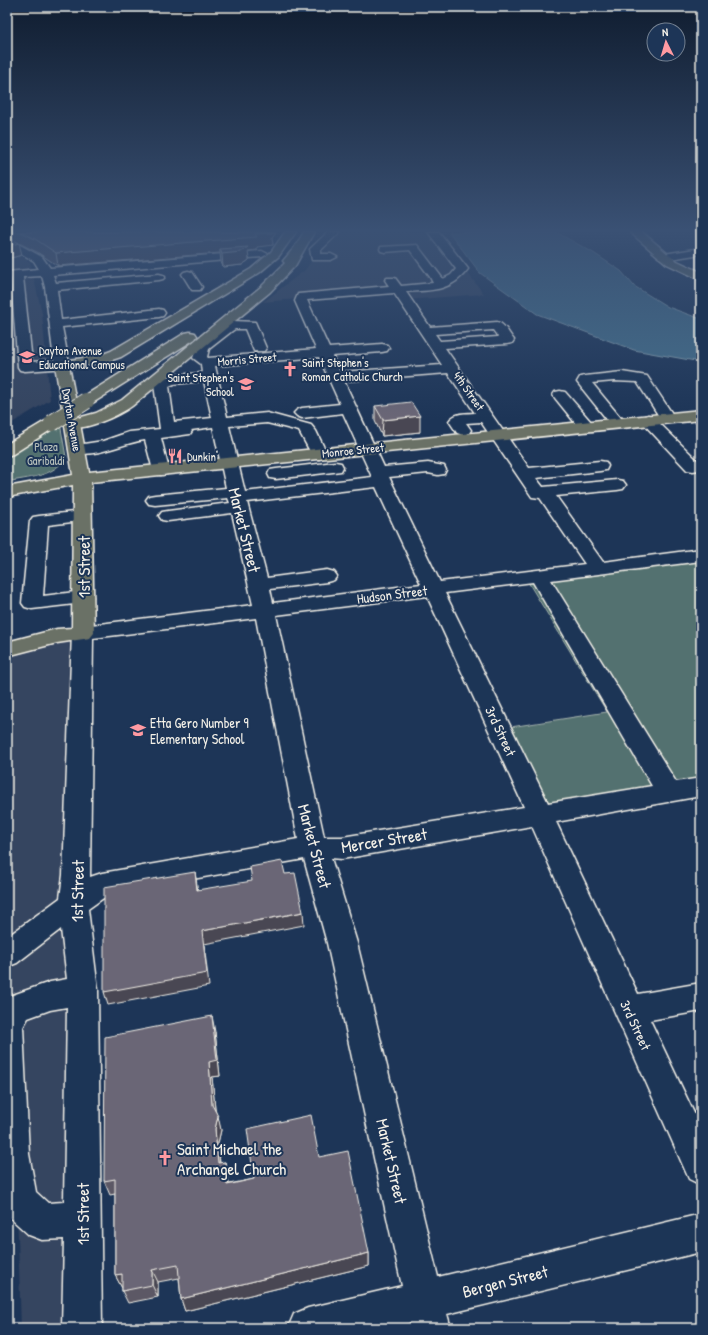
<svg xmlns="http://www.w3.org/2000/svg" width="708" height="1335" font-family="'Patrick Hand',sans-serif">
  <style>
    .built { fill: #344460 }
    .green { fill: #53716f; stroke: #a4b1ac }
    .water { fill: #45708c; stroke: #8ba4b1 }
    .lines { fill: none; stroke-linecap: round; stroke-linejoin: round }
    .minor-casing { stroke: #f4f1e8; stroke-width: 3 }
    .major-casing { stroke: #f4f1e8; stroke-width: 3 }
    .highway-casing { stroke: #f4f1e8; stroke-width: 3 }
    .minor { fill: #1d3557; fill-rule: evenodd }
    .major { fill: #6a7166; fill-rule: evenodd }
    .highway { fill: #6a7166; fill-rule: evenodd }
    .highway-bridge-casing { stroke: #f4f1e8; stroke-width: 18; stroke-linecap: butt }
    .highway-bridge { stroke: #6a7166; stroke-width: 16 }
    .wall { fill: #5b5865; stroke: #f4f1e8 }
    .shaded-wall { fill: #4a4753; stroke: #f4f1e8 }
    .building { fill: #6a6676; stroke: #f4f1e8 }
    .labels { text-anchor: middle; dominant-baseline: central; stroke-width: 4; stroke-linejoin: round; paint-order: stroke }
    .far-poi-label { font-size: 12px; fill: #f4f1e8; stroke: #1d3557; text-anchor: start }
    .far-street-label { font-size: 12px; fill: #f4f1e8; stroke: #1d3557 }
    .far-park-label { font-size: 12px; fill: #bcc4be; stroke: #1d3557 }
    .street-label { font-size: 14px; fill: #f4f1e8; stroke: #1d3557 }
    .poi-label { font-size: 14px; fill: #f4f1e8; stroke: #1d3557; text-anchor: start }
    .near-street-label { font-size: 17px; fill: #f4f1e8; stroke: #1d3557 }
    .near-poi-label { font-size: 17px; fill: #f4f1e8; stroke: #1d3557; text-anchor: start }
  </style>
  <rect width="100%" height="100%" fill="#1d3557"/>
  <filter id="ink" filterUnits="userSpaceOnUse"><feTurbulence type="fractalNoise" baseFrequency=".025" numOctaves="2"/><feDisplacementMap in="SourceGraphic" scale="8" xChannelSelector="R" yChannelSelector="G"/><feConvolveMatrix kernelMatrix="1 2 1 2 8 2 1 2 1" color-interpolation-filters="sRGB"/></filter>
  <g filter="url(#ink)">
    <path class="built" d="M328,232H436L484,294L406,300L399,290L263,302L305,270L323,244Z
      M7,248L30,262L42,313L50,400L7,426Z
      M85,631L82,1328H21L7,908V650Z"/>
    <path class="green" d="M60,423L66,457C53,478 28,477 7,482V456Z
      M701,556V790L543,814L504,728L607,712L525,577Z"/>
    <path class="water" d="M449,232H556L592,252L621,271L634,286L668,307L701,319V362L634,350L537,314L480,273Z"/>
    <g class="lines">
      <defs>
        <path id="minor" d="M328,232H340L321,250V254H331L337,257L331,260H312L310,249Z
          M428,232H439L468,269C451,292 431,290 406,292L430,327L497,322C505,324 509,334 514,340L512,343L507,344L445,348L529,468L600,461L606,462L608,466L606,470L600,471L536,478L543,487L617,480L623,481L626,485L623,489L617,490L556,496L603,562L701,549V561L551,580L676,782L701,778V796L556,822L638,994L701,983V1011L650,1020L701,1128V1185L689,1179L532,826L342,859L331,858L357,943L438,1277L701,1214V1252L447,1314L451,1328H411L410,1323L389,1328H288L294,1314L308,1308L402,1286L327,943L304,859L109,894L88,909L98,990L102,1328H62L64,1239L42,1240L29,1235L7,1215V997L50,982L67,979L61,929L17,963L7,967V937L60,898L63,875L72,633L76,628L83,626L253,605L232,513L168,521L162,520L159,516L162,512L168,511L230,503L228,498L155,505L149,504L146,500L149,496L155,495L226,488L213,427L191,430L192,431L190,434L161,438L169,470L167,474L161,475L155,474L153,470L145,440C121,443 96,459 71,452L69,449L71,446L103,441L129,432L160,429L154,384C161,374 190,374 202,373L201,364L193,358L198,344L222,325L233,321L255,322L266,348L264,351H254L245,329H235L232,331L209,349L207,357L208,358L316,349L295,301L298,294L389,286L385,280L387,278H395L401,286L433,283L430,277L410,250L385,252L381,251L380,249L381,247L417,245L443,279L451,275L456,269ZM394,293L442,365L340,372L332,356L382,352L387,351L389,348L387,345L382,344L329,348L307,300ZM493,330L498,337L440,341L435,334ZM319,357L340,404L302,408L297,410L294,413L297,416L302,418L343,413L372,477L245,492L229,426L267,423L299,431L313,457L319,459L325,457L327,454L316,431L311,425L267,413L227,417L215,366ZM448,373L475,413C466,414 455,412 449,421L457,433L463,435L469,433L471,430L466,423L481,422L532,497L540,498L585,564L440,582L389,477L428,473L438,475L444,474L446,470L444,466L428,463L384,467L344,381ZM204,381L212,418L174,422L169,386L174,384ZM376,487L421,584L273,603L270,589L327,582L334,580L337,576L334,572L327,570L267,578L247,502ZM533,582L652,786L548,803L445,593ZM427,596L524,807L342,837H324L276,615ZM256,618L298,839L102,873L90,877L93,638ZM67,1007L64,1202L48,1203L36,1192L29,1154L23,1027L28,1018L50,1010Z
          M7,238L42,257L50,268L262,251L268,254L262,257L53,275L56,283L159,274L163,275L165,277L163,279L159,280L57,290L61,320L159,309L163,310L165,313L163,316L159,317L62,327L69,363L67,368L25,371L20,370L18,367L11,278H7V272L39,269L34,261L7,245ZM42,276L45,287L54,360L32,362L23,277Z
          M701,248V254L664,260L658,257L664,254Z
          M188,271L192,272L202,287L200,290H192L182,274L184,272Z
          M622,372L647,376L675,418L672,421L667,423L662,421L637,382L614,381L592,383L625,423L622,426L617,428L612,426L577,382L580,377L585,376Z
          M560,391L565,392L592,423L594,426L592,429L586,431L580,429L555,398L553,395L555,392Z
          M648,415L653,417L699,462L701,466L699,470L693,471L687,470L643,423L640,420L643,417Z
          M335,462L341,463L343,467L341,471L276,479L270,478L268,474L270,470L276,469Z
          M82,511L88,512L91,516L88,520L48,525L43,596L83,591L90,593L93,597L90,601L83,603L32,609L25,607L22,603L30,521L33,517L39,516Z"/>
        <path id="major" d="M630,232H642L675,260L701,272V280L667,264Z
          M62,361L67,362L69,365L89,472L701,410V420L91,482L94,633L90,638L57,643L7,656V642L57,629L72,628L73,485L7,497V487L73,475L55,365L57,362Z"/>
        <path id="highway" d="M285,232H296L279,256L259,273L121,357L100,364L62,369L57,368L55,365L57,362L62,361L98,356L111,351L251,269L271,252Z
          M304,232H314L295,266L270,292L132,406C118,416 84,432 67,427L64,424L67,421L96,413L122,400L262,286L285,263L283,261L294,248Z
          M190,332L195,333L197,336L195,339L91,404L86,405L81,404L79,401L81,398L185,333Z
          M52,418L57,420L60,423L57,426L13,454L7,456V444L47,420Z"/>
      </defs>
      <use href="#minor" class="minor-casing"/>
      <use href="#major" class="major-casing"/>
      <use href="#highway" class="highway-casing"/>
      <use href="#minor" class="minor"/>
      <use href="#major" class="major"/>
      <use href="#highway" class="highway"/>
      <defs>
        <path id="highway-bridge" d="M52,423L86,401"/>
      </defs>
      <use href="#highway-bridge" class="highway-bridge-casing"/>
      <use href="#highway-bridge" class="highway-bridge"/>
    </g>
    <path class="wall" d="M7,232H276L272,237L273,245L257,247V250L248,251L249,260L242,265L223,267L221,262L220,253L58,266L37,252L17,242L22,255L7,259Z
      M375,406L420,432L382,436L375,421Z
      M215,1032L220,1076L212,1077L215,1109L221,1130L218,1143L220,1163L225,1162L228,1176L229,1184L254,1179L319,1157L369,1253V1266L185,1311L181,1299L179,1278L158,1282V1297L128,1303L122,1291V1288L115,1275V1194L110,1195L104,1181Z"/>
    <path class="shaded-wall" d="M270,232H276L272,237L273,245L257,247V250L248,251L249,260L242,265L223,267L222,254L220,249V253L58,266L56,253Z
      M19,243L22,255L7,259V246Z
      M420,416V432L382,436L383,420Z
      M195,872L197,885L199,902L197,890Z
      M303,912L304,925L204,944L209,986L108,1005L104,992L202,931Z
      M212,1016L215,1032L220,1076L212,1077L216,1120L212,1105L209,1062Z
      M218,1116L221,1130L218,1143L221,1177L218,1163L215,1129Z
      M225,1162L228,1176L230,1199L227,1185Z
      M369,1253V1266L185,1311L181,1299Z
      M152,1270L158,1282V1297L152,1285Z
      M122,1274L128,1286L122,1288L115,1275Z"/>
    <path class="building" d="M20,232H272V233L255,234L257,237L56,253L35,239Z
      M7,236L19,243L7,246Z
      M248,247L241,252L222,254L220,249Z
      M411,402L420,416L383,420L375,406Z
      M282,861L285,874L295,873L303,912L202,931L207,973L104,992V887L195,872L197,890L252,881L250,867Z
      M212,1016L217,1060L209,1062L212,1105L218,1116L215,1129L218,1163L225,1162L227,1185L254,1179L247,1129L311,1115L319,1157L348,1151L369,1253L181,1299L178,1265L152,1270V1285L122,1291V1274L115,1275V1179L104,1181L105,1037Z"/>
  </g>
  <linearGradient id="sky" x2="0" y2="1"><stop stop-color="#101d30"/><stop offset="0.55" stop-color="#3a5174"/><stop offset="1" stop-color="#3a5174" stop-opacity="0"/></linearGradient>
  <rect width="708" height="419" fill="url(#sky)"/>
  <defs>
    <symbol id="school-bare" viewBox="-9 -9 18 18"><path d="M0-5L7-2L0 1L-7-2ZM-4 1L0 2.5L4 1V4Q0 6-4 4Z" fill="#ff9aa2" stroke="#1d3557" stroke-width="2.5" paint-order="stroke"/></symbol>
    <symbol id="church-bare" viewBox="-9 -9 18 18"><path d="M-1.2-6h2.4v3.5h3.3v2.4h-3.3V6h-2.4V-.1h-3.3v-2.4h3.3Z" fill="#ff9aa2" stroke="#1d3557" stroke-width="2.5" paint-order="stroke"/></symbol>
    <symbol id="restaurant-bare" viewBox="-9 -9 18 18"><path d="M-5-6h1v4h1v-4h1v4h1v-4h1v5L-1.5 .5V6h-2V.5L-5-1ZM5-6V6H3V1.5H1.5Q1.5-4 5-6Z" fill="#ff9aa2" stroke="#1d3557" stroke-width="2.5" paint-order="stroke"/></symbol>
  </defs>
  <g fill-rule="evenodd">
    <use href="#school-bare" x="16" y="346" width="22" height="22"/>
    <use href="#church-bare" x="279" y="358" width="22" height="22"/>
    <use href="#school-bare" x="235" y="373" width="22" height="22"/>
    <use href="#restaurant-bare" x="164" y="445" width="22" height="22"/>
    <use href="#school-bare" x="127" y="719" width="22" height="22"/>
    <use href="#church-bare" x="154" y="1147" width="22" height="22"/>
  </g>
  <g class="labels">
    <g class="far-poi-label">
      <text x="39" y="350">Dayton Avenue<tspan x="39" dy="14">Educational Campus</tspan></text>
      <text x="302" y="362">Saint Stephen's<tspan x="302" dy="14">Roman Catholic Church</tspan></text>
      <text x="234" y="377" text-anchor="end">Saint Stephen's<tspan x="234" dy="14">School</tspan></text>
      <text x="187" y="456">Dunkin'</text>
    </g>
    <g class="far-street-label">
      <text transform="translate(247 359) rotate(-5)">Morris Street</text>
      <text transform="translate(469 391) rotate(55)">4th Street</text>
      <text transform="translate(72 420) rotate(80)">Dayton Avenue</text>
      <text transform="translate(353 450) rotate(-6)">Monroe Street</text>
    </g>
    <g class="far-park-label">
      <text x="46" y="446">Plaza<tspan x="46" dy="14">Garibaldi</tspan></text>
    </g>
    <g class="street-label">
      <text transform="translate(392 594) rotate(-7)">Hudson Street</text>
      <text transform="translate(501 731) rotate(65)">3rd Street</text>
      <text transform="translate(636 1025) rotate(65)">3rd Street</text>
    </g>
    <g class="poi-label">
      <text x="150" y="722">Etta Gero Number 9<tspan x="150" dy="16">Elementary School</tspan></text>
    </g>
    <g class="near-street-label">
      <text transform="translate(245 530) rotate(76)">Market Street</text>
      <text transform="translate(83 567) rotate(-90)">1st Street</text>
      <text transform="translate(384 840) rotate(-9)">Mercer Street</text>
      <text transform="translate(315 846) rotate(75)">Market Street</text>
      <text transform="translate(77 891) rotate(-89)">1st Street</text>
      <text transform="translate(392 1161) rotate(77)">Market Street</text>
      <text transform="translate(82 1214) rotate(-90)">1st Street</text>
      <text transform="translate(505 1281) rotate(-14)">Bergen Street</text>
    </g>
    <g class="near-poi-label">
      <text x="177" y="1148">Saint Michael the<tspan x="177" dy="20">Archangel Church</tspan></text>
    </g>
  </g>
  <rect width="708" height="1335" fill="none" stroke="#1d3557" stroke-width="24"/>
  <rect x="12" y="12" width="684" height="1311" fill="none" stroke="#f4f1e8" stroke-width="1.5" filter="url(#ink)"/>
  <g transform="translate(666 42) rotate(355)"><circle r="19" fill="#1d3557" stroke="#738091"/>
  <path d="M0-3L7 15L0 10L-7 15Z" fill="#ff9aa2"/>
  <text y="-6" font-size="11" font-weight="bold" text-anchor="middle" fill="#f4f1e8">N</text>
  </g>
</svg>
